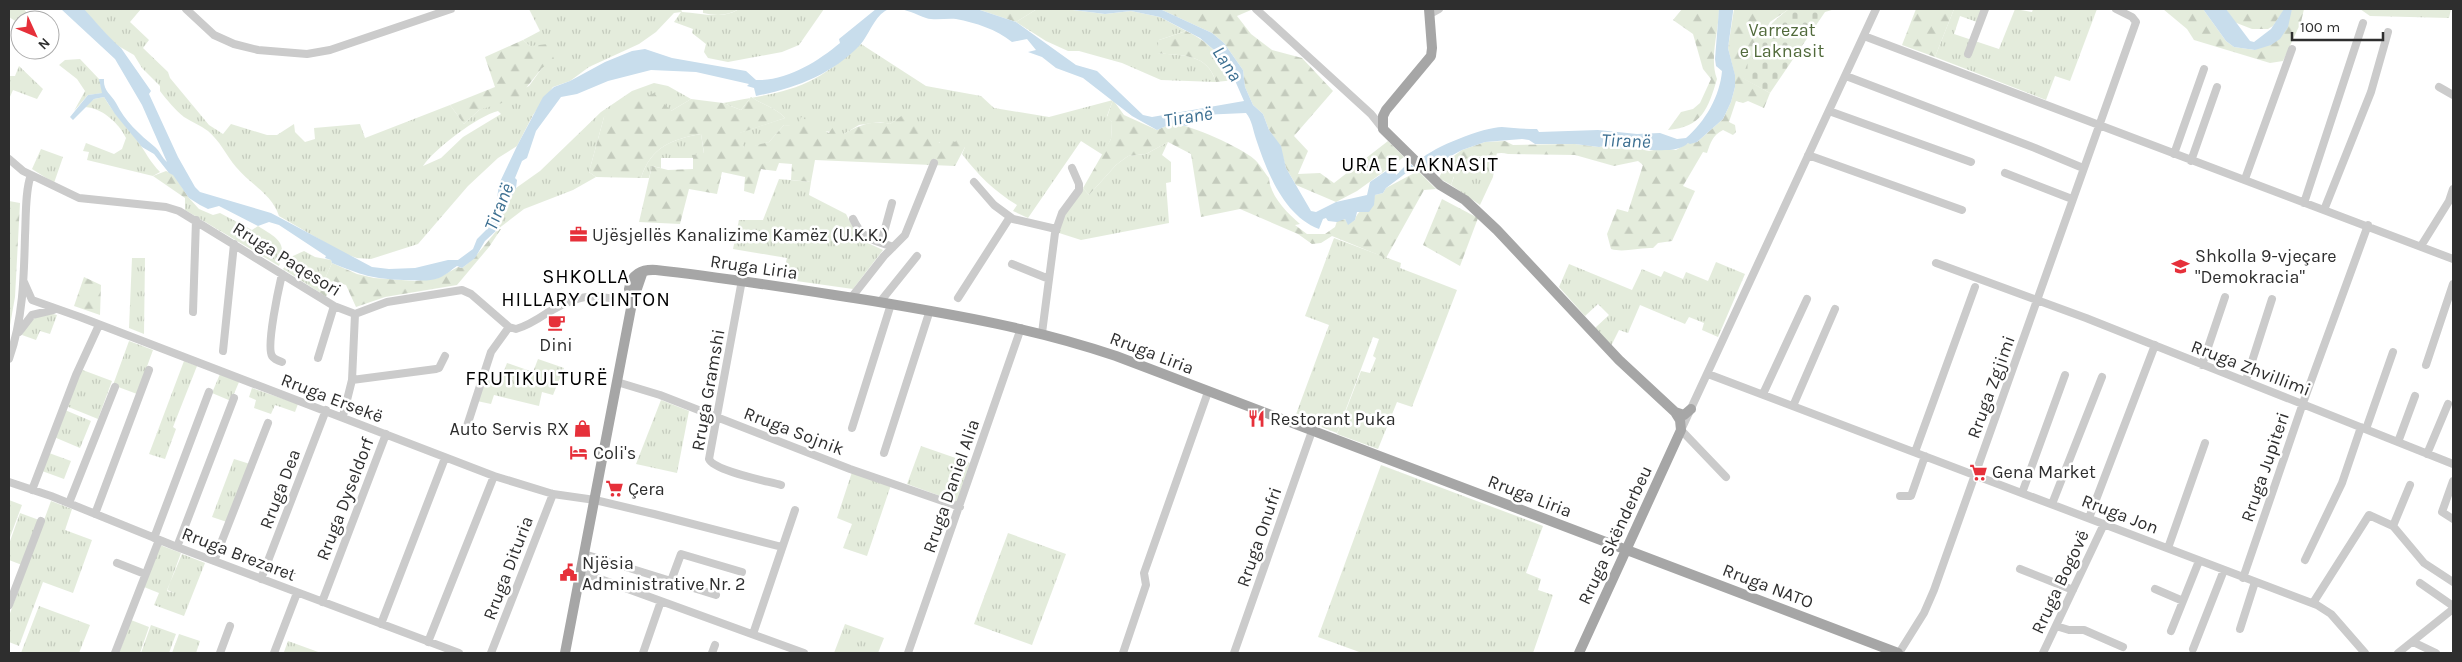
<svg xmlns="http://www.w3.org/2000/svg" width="2462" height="662" font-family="Karla,sans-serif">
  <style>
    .grass { fill: url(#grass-tufts); fill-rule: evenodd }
    .forest { fill: url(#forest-firs) }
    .cemetery { fill: url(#cemetery-stones) }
    .water { fill: #c8ddec }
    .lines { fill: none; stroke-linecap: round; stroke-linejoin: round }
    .minor { stroke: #cbcbcb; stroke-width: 8 }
    .major { stroke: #a6a6a6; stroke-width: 10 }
    .labels { text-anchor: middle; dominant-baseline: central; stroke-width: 5; stroke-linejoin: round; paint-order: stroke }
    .park-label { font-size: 18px; fill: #516a3b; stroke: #fff }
    .poi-label { font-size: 18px; fill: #2e2e2e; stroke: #fff; text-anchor: start }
    .street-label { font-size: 18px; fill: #2e2e2e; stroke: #fff }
    .water-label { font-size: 19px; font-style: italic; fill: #3c6f91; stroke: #fff }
    .quarter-label { font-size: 20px; letter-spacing: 1px; fill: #000; stroke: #fff }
  </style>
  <defs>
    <pattern id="grass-tufts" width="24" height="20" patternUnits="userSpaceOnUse" patternTransform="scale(1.25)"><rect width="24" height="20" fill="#e4ecdc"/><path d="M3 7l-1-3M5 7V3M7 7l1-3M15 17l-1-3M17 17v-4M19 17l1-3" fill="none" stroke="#c4cbbd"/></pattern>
    <pattern id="forest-firs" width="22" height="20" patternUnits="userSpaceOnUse" patternTransform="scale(1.25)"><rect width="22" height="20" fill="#e4ecdc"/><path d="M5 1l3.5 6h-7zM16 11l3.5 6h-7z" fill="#c4cbbd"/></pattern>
    <pattern id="cemetery-stones" width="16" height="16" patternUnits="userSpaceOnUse" patternTransform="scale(1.25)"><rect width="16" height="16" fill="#e4ecdc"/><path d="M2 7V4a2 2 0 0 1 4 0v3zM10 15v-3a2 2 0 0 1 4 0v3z" fill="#c4cbbd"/></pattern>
  </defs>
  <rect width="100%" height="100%" fill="#fff"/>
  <path class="grass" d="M9,9H24L32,20H20V24L9,17Z
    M83,9H141L130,22L149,40L143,48L168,72L170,78L209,125L223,134L231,124L267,135H277L294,124L295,132L305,142L315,139L314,128L360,124L365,138L450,105L464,124L479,110L529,86L542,68L530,46L523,40L540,31L529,9H681L682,12C701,13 722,20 739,9H824L799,45L782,52L728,62L708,58L704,52L706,44L692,33L693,29L674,22L681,12L674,13L656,32L639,44L589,67L570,81L553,87L533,115L517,146L498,158L468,186L418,244L371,259L357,258L345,254L279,216C272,194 250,184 236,167C226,155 220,141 208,131C200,125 192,122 184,117C175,110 167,100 160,91V86L142,68L134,55L115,44ZM498,111L501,114L463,137L441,158L423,166C434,149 478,116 498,111Z
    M1037,9H1065L1105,14L1131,11L1160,17L1186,31L1159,40L1158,53C1183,56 1207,53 1216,82L1161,80L1122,63L1079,51H1068L1046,41L1016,22Z
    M1954,9H1982L1977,22L1960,16L1954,34L1999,49L2015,9L2032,12L2033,9H2097L2070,81L2055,76L2046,100L1935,57Z
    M2360,9H2451L2449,18L2370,16Z
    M861,44L926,86L981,96L994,108L1049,117L1113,100L1107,116L1112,122L1111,139L1103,155L1081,141L1028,218L1013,211L1017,205C994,191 978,175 962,154L965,147C954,141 951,145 941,143C927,140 916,122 907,113L890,124L880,122L859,125L844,134L784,125L769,142L744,149L739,133L785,118C777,109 762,104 751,97L741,110L723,103C752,97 787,94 814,79C831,70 846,57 861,44Z
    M80,59L99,79L103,93L88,95L74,111L85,91L77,79L59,65L65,60Z
    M19,66L43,89L37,99L13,90L9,99V76H15Z
    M654,83L668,86L691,99L671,111L604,117L589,172L596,177L573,190L524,209L498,229L504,210L516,188L540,171L601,112L632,91Z
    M104,97C113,113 126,125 137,140C145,151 150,162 160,172L153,176L87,160L89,152L83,151L86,143L114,154L122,149L126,138C119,123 101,107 84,107L94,99Z
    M701,134L704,154L694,155L693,158H661V168L652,166L649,178H641C651,147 672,139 701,134Z
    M1168,142L1162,155L1171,162V182L1166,183L1169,223L1081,240L1056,232L1072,200L1083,188L1089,195L1116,165L1128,156L1146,154Z
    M41,149L63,157L54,183L32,169Z
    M1497,152L1493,177L1480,205L1451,185L1454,177L1447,170L1473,155L1481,158Z
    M779,179L811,182L809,195L846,214L859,239L883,250L853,289L782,279L787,258L733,249L739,220H763Z
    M185,198H189L199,209L213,215L220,213L252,230L258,226C277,238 288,242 279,266L185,210Z
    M1334,238L1401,263L1400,268L1457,290L1412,407L1397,402L1378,449L1337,434L1361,371L1370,373L1376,358L1373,356L1379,339L1373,337L1337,433L1295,417L1329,325L1305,316Z
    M304,251L315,257L331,260L332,263L319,292L283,269L293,256Z
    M132,258H145L144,334L129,328Z
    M1716,262L1745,274L1718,337L1702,330L1704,323L1689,317L1685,324L1640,305L1628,333L1619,330L1611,346L1595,328L1609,315L1598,304L1585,316L1559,287L1569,264L1632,290L1642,269L1661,277L1664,271L1683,279L1686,272L1708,281Z
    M49,313L57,315L50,334L40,331L36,340L22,335C28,322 35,315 49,313Z
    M129,341L153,350L137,394L113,385Z
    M538,359L564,368L553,395L542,392L539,406L494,395L491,404L477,401L484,376L500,381L507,363L533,372Z
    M184,361L197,366L173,427L176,429L165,459L149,454Z
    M80,369L112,381L98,419L66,406Z
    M220,374L239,382L231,401L212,393Z
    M252,388L298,404L295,412L275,405L271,414L254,408L256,400L249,397Z
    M661,400L689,411L677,473L636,464Z
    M65,410L91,421L80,448L54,437Z
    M921,446L970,463L957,502L907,484Z
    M49,453L71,461L64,479L42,471Z
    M234,459L250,464L227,522L212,517Z
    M1381,465L1543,526L1526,573L1541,579L1538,590L1553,595L1533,653H1362L1318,637Z
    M852,472L891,485L867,556L843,548L852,524L837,518Z
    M9,500L22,505L9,540Z
    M51,501L72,509L65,530L92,540L73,593L43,582L19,646L9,642V616Z
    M20,513L39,520L22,565L9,560V544Z
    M1008,533L1066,554L1032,645L974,624Z
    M160,545L181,553L167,591L175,593L167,590L182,554L205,563L184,616L154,605L159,593L144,587Z
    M39,606L90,625L79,653H21Z
    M131,620L149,627L140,653H119Z
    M845,624L884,638L878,653H834Z
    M151,625L176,634L169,653H141Z
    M179,634L200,641L196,653H172Z
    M288,641L321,653H287L284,652Z"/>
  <path class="forest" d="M703,9H739C727,16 717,16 703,13Z
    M977,9H1037L1016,22Z
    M1160,9L1251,10L1237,16L1251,34L1272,50L1302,58L1333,91L1294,136L1308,151L1298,174L1320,173L1334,183L1388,141L1404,157L1357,191L1336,202L1296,185L1286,168L1280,146L1269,130L1263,114L1253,105L1245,87L1243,70L1224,43L1212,33Z
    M1682,9H1719C1719,31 1709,58 1717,79C1708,109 1702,127 1668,130L1681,112L1693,109L1700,103L1711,79L1703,69L1693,34L1673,20Z
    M1734,9H1789L1770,22L1743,78L1770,93L1764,108L1748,101L1743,103L1736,101L1729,122L1735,125L1736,132L1733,135L1723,130C1712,136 1711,142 1707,153L1703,152L1683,186L1695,191L1672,241L1658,243L1653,248C1638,247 1625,253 1611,249L1607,234L1617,209L1628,212L1643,165L1638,161L1614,166L1575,155L1508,154C1494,150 1487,160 1473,155L1447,170L1454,176L1451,185L1439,178L1447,161L1462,150L1485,142L1505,141L1513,145L1575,144L1599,147L1617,144L1621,149L1638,148L1649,151L1663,148L1676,150L1688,143L1697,142L1723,119L1731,102L1735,87V76L1728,48Z
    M1916,9H1954L1935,57L1902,45Z
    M2163,9H2203L2226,41L2234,47L2255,50L2282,33L2292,9H2304L2301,22L2283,61L2270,63L2194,40L2187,29Z
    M2226,9H2284V10L2273,26L2268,29H2252L2234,22Z
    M1186,31C1208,41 1224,58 1235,80L1216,82C1207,53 1183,56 1157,53L1159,40Z
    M523,40L530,46L548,44L554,59L542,68L518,98L479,110L464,124L450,105L495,87L485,57Z
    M654,93L671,111L691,99L723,103L741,110L751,97C762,104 777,109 785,118L740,133L744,148L769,142L784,125L798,126L801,117L829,133L833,127L844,134C859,125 873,120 890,124L907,112L929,136L940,143L943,135L955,142L961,136L971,135L975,147H965L955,166L815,160L811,182L791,180L792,164L779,163L776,171L761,169L754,194L744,191L745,177L722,172L717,194L689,189L680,224L639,222L652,166L668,170L693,169V155L704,153L701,134C672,139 651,147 641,178L596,177L589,172L604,117Z
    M1113,100L1124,115L1157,130C1162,128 1167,125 1172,124C1188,123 1242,148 1254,159C1260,164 1264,172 1269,178C1270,196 1287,213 1300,224L1295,225L1307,234H1325L1335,227L1337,221L1345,219L1348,224L1355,220C1358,208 1371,207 1375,195L1383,193L1386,188L1418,171L1436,189L1424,190L1386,258L1332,236L1321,243L1312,244L1298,234L1240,209L1201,217L1191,154L1168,142L1146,154L1128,156L1116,165L1089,195L1083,188L1111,139L1112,122L1107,117Z
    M166,171L173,174L189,198H185L153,176Z
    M1442,199L1478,218L1460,266L1423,245Z
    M9,201L20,203L15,297L9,331Z
    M498,229H501L489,247L457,285L385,297L356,307L346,285L333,281L326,297L319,292L332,263L357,274L374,278L415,281L438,278L458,267L462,268C477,257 486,243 498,229Z
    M84,277L101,285L100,315L74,306Z"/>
  <path class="cemetery" d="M1789,9H1835L1825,12L1770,93L1742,78C1753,48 1762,28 1789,9Z"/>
  <path class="water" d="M61,9H84C96,22 108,37 121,48L151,91L149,94L178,157L195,187L200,192L271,213L372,267L389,269L415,268L448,260H458L473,249L477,239L487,229L496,206L499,184L517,146L543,97L554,87L570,81L605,62L632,51L645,49L672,58L746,71L756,80C787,81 817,62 840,43L839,39L876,9H977L1016,22L1076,65L1097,71L1143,115L1152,117L1244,101L1229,67L1214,50L1200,38L1160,17L1131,11L1105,14L1065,9H1160L1212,33L1224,43L1243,70L1245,87L1253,105L1263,114L1269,130L1281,146L1286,168L1311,211L1316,212L1336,202L1367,195L1370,182L1389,169H1395L1396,175L1409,162L1414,167L1386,188L1383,193L1375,195L1374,205L1369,212H1357L1355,220L1348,225L1345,219L1337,222L1328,221L1326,218L1323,219L1319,229C1284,216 1267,172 1256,139C1253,130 1252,120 1246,113L1201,115L1187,126L1171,124L1157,130L1132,116L1083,78L1056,68L1042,57L1028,52L1036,50L1027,39L1012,42C996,29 976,23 956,19C946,18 935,21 926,18C914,14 897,4 885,11C873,19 869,35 860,45C831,75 796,88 756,96L754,88L747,86L749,84L696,72L651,70L608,81L577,94L561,97L536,131L527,158L522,161L515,178L517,180L516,188L499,222L498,229L485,241L475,258L462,268L457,266C452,269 448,274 439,278C428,282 416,280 404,280C372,279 362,275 332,263L331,260L325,258L326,256L279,225L269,222L258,226L219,206L208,209L200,205L189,198L173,175L169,173L154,154L142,147L115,114L104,97L94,99L73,120L70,117L88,95L102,93L99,79H104C103,91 111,94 116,103C125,121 139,134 155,147C160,151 162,158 167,162L142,105L115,59Z
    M1719,9H1733V12L1728,48L1735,75V87L1731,102L1723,119L1697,142L1690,144L1688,143C1676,156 1638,147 1622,149L1617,144L1599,147L1575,144H1535L1529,140L1522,139L1485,142L1462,150L1438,163L1427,167L1420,160C1433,147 1484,127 1502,127C1513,128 1525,129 1537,129L1539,132L1598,130L1637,134L1660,133L1677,139L1686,138C1705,122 1720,96 1722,71L1716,66L1715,59Z
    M2203,9H2226L2250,41L2254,42L2271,29L2284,9H2292L2288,27L2280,39L2271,45L2255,50L2234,47L2226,41Z"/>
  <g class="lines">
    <path class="minor" d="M186,9L214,35L234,44L258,50L307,54L330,50L451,9
      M1256,9L1371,114L1383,129
      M1430,14L1439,9
      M1864,36L2453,259
      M1968,54L1985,9
      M1846,76L2035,148L2083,168
      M2439,87L2453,95
      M1829,111L1971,162
      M2174,154L2204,69
      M1808,155L1962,210
      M9,159L23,171L79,198L166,207L179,211L334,306L355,314L387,302L462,290L471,294L509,327L516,329C527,326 538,319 547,313C581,293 594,293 632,303
      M2191,161L2217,87
      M2005,173L2072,199
      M2245,179L2292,49
      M974,182L994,205L1013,219L1056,229
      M2304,203L2363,23
      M2324,210L2371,92L2388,32
      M853,219C863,241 873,239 893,247
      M881,243L892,203
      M2421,246L2449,201L2453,189
      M1936,263L2086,318L2453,464
      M1012,264L1049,279
      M282,274C279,287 266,346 272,356C274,359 279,361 282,362
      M742,280L709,459C714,471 767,481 781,485
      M24,282L32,300L80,317L494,476L553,494L595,500L654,514L782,547
      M851,298L884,256L905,235L934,163
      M958,298L1010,217
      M880,302L917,256
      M193,312L196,220
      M19,332L32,315L53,310
      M1042,333L1055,233L1062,213L1079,190V184L1072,168
      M223,351L234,244
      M318,358L334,306
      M9,359C23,319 24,278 25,236C26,219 25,190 31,175
      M2202,365L2225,297
      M2426,365L2453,284
      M1708,374L2317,605L2331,614L2365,653
      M352,380L436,369L439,368L445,356
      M2246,380L2272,299
      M617,382L660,395L850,469L960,507
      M1763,394L1807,299
      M1793,406L1835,309
      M343,416L352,380L355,314
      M852,428L891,304
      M2366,429L2393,352
      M465,432L491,352L509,327
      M2398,442L2415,396
      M1915,452L1975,287
      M884,453L930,310
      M2427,454L2448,404
      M1726,477L1681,430L1876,9
      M2453,481L2442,512L2453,519
      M9,482L51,496L177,547L459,653
      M32,490L76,375L99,325
      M2022,493L2065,375
      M1900,496H1911L1925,456
      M69,503L115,387
      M2052,504L2102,377
      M95,514L149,370
      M2089,518L2155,345
      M2393,526L2410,485
      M154,538L209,392
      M177,547L234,398
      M2168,548L2205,443
      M584,554L716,595
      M2305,560L2342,483L2361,427
      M214,561L268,423
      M117,563L145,574
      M2020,569L2073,590
      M581,572L804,653
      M2243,578L2303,403L2368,225
      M261,579L326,410
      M671,581L681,554L742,572
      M2420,583L2453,606
      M2155,589L2183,601
      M322,602L386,434
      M2313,603L2369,515L2393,526L2424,563L2453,582
      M9,605L41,521
      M381,624L445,458
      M2056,626L2069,630H2084L2123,647
      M2240,629L2255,582
      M2171,631L2199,561
      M753,634L795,510
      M428,642L494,476
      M2413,642L2436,653
      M2193,649L2224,570
      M115,653L159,540
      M220,653L230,626
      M274,653L297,593
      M491,653L553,494
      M643,653L661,601
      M712,653L715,645
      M908,653L1021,328
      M1123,653L1146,585L1144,573L1208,392
      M1234,653L1312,431
      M1899,653L1924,613L1934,590L2136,22L2132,17L2116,9
      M2043,653L2104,524
      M2398,653L2453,609"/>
    <path class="major" d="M1429,9L1432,48L1431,56L1386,110L1383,116V129L1440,185L1465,200L1497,230L1619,360L1675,412L1680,420L1681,430L1579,653
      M632,300L629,289C631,274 642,269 656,270C729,278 801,290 873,301C956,315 1037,329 1116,356L1898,653
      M1675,412L1684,415L1691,409
      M565,653L632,303L642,274"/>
  </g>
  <defs>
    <symbol id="office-bare" viewBox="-9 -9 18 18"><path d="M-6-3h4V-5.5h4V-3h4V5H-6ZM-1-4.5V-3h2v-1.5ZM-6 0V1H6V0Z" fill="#e6303a" stroke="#fff" stroke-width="2.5" paint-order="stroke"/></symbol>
    <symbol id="school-bare" viewBox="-9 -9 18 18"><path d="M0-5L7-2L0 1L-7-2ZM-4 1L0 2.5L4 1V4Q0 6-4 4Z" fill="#e6303a" stroke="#fff" stroke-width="2.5" paint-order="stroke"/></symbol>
    <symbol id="cafe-bare" viewBox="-9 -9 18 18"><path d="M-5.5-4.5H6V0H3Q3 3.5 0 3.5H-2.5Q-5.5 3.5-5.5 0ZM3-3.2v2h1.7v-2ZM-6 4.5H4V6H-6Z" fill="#e6303a" stroke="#fff" stroke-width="2.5" paint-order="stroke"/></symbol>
    <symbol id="restaurant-bare" viewBox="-9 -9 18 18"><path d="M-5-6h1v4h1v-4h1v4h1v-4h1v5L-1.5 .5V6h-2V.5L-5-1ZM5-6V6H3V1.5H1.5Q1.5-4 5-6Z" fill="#e6303a" stroke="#fff" stroke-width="2.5" paint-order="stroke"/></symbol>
    <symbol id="shop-bare" viewBox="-9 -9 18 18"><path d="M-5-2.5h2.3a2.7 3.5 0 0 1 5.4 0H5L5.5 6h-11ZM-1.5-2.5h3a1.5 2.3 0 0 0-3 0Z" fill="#e6303a" stroke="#fff" stroke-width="2.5" paint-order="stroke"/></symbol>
    <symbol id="hotel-bare" viewBox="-9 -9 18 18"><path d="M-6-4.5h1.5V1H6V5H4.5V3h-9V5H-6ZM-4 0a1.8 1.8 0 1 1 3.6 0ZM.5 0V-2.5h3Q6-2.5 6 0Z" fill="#e6303a" stroke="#fff" stroke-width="2.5" paint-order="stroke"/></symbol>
    <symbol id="supermarket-bare" viewBox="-9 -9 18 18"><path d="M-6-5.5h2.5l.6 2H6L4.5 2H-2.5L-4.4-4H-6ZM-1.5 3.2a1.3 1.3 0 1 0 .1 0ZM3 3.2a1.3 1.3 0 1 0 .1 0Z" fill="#e6303a" stroke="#fff" stroke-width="2.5" paint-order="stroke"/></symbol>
    <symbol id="civic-bare" viewBox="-9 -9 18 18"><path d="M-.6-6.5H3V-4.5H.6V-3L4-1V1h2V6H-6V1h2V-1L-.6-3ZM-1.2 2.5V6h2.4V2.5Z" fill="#e6303a" stroke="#fff" stroke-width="2.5" paint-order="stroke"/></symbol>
  </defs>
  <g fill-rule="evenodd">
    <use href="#office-bare" x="566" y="222" width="25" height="25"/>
    <use href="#school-bare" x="2168" y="254" width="25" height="25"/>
    <use href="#cafe-bare" x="544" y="310" width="25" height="25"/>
    <use href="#restaurant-bare" x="1244" y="406" width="25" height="25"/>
    <use href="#shop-bare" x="570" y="416" width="25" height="25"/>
    <use href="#hotel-bare" x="566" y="440" width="25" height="25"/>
    <use href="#supermarket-bare" x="1966" y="460" width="25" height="25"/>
    <use href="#supermarket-bare" x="602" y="476" width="25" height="25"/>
    <use href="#civic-bare" x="556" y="560" width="25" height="25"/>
  </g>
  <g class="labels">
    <g class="park-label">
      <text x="1782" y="30">Varrezat<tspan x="1782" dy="21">e Laknasit</tspan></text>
    </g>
    <g class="poi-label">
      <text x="592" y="235">Ujësjellës Kanalizime Kamëz (U.K.K.)</text>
      <text x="2195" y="256">Shkolla 9-vjeçare<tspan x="2195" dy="21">"Demokracia"</tspan></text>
      <text x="556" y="345" text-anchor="middle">Dini</text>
      <text x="1270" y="419">Restorant Puka</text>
      <text x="569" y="429" text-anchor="end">Auto Servis RX</text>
      <text x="593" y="453">Coli's</text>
      <text x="1992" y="472">Gena Market</text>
      <text x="628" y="489">Çera</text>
      <text x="582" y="563">Njësia<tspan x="582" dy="21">Administrative Nr. 2</tspan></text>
    </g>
    <g class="street-label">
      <text transform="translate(287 259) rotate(32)">Rruga Paqesori</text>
      <text transform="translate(754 267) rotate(8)">Rruga Liria</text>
      <text transform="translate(1152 353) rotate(21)">Rruga Liria</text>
      <text transform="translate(2251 368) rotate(21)">Rruga Zhvillimi</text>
      <text transform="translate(1991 387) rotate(-70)">Rruga Zgjimi</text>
      <text transform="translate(708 390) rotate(-80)">Rruga Gramshi</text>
      <text transform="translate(332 398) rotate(21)">Rruga Ersekë</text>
      <text transform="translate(794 431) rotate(21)">Rruga Sojnik</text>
      <text transform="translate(2265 467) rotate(-71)">Rruga Jupiteri</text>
      <text transform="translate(951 486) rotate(-71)">Rruga Daniel Alia</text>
      <text transform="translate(280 489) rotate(-69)">Rruga Dea</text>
      <text transform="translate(1530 496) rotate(21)">Rruga Liria</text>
      <text transform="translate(345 499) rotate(-69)">Rruga Dyseldorf</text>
      <text transform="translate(2120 514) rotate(21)">Rruga Jon</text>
      <text transform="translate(1615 535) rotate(-65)">Rruga Skënderbeu</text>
      <text transform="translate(1259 537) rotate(-71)">Rruga Onufri</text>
      <text transform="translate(239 554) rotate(21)">Rruga Brezaret</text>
      <text transform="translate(508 568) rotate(-69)">Rruga Dituria</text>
      <text transform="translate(2060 582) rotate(-65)">Rruga Bogovë</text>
      <text transform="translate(1768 586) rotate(21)">Rruga NATO</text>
    </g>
    <g class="water-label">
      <text transform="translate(1227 64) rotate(57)">Lana</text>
      <text transform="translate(1188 117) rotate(-9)">Tiranë</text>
      <text transform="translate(1626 141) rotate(2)">Tiranë</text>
      <text transform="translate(499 207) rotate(-68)">Tiranë</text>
    </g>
    <g class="quarter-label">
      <text x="1420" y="164">URA E LAKNASIT</text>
      <text x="586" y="276">SHKOLLA<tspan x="586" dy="23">HILLARY CLINTON</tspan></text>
      <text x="537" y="378">FRUTIKULTURË</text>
    </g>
  </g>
  <rect width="2462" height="662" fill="none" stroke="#2e2e2e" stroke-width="20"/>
  <g transform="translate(35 35) rotate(134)"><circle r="24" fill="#ffffff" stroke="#ababab"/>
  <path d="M0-4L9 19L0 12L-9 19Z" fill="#e6303a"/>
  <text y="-8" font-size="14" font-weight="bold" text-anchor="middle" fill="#2e2e2e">N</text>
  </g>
  <path d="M2292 32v8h91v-8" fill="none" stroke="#2e2e2e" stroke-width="2.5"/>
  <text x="2300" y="32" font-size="15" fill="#2e2e2e" stroke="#ffffff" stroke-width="4" paint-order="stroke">100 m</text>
</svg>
